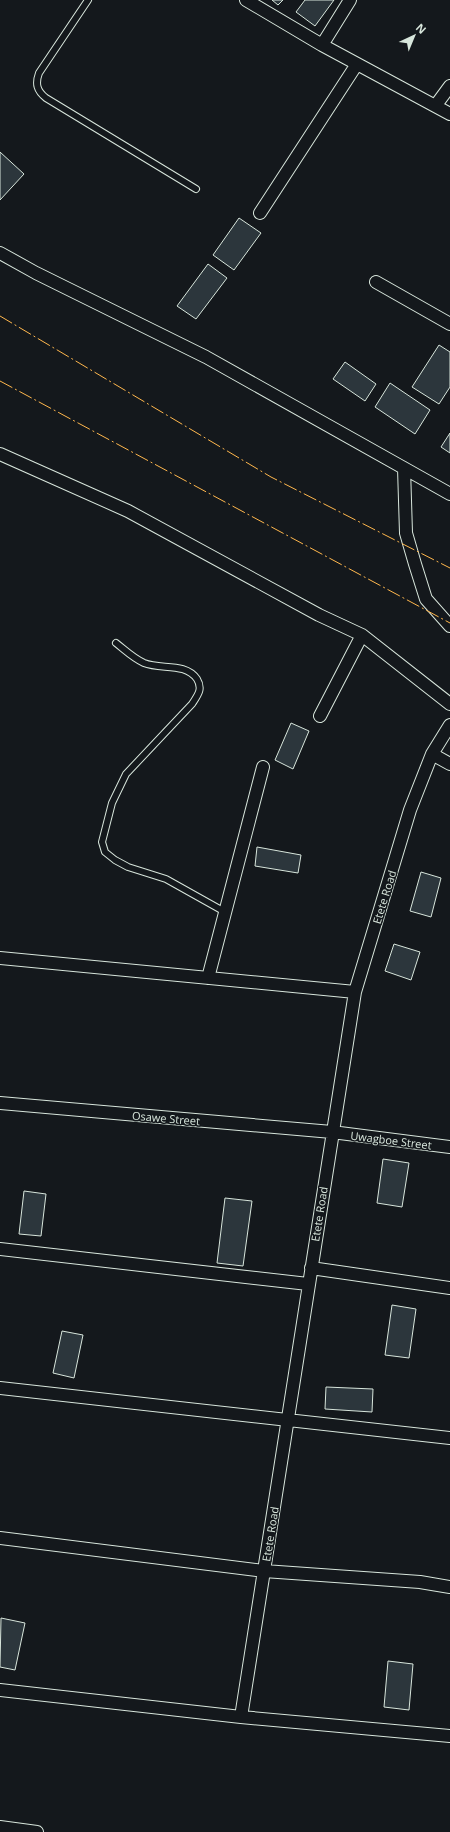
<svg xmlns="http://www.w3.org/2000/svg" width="450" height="1832" font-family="'Open Sans',sans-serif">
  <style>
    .building { fill: #2c363c; stroke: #d8e6dc }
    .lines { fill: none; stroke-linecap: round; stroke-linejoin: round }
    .service-casing { stroke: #d8e6dc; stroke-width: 8 }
    .minor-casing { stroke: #d8e6dc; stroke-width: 14 }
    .service { stroke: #14181c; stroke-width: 6 }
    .minor { stroke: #14181c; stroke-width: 12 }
    .power { stroke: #ffb74d; stroke-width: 1; stroke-dasharray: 14 3 2 3; stroke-linecap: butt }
    .labels { text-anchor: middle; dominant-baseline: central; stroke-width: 3; stroke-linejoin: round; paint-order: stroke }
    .street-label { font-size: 11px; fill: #d8e6dc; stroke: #14181c }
  </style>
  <rect width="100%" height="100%" fill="#14181c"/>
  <path class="building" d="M272,0H283L278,5Z
    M305,0H334L315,26L296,12Z
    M0,152L24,174L0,200Z
    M239,218L261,233L234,270L213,255Z
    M208,264L227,278L196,319L177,306Z
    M439,345L450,352V387L439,404L412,387Z
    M345,362L376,384L365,401L333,379Z
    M390,383L430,410L415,434L375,407Z
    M450,433V453L441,447Z
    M291,723L309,731L293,769L275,760Z
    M257,847L301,855L298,873L255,866Z
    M421,872L441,878L431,917L410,911Z
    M394,944L420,952L411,980L385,971Z
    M383,1159L409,1163L402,1207L377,1203Z
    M24,1191L46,1194L41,1236L19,1234Z
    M225,1198L252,1201L243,1266L217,1263Z
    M392,1305L416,1309L409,1358L385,1355Z
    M62,1331L83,1335L74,1378L53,1373Z
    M326,1387L373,1389L372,1412L325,1409Z
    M1,1618L25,1623L15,1670L0,1667Z
    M388,1661L413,1664L409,1710L384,1707Z"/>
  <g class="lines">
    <defs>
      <path id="service" d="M88,0L39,73C35,84 37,91 46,98L196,189
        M116,643C125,650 133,658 144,663C161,670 185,662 197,679C203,689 198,695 192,704L126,774L112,803L102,842L105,852L115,860L128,867L166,879L225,912"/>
      <path id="minor" d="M246,0L322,45L450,114
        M322,45L350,0
        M436,105L450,86
        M260,213L357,64
        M0,253L36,273L206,357L450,494
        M376,282L450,324
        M0,454L128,511L319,615L362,635L450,704
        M404,468L406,533L415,564L426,599L450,626
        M320,716L362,635
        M432,754L450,764
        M0,958L355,992
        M208,978L263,767
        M0,1103L332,1132L450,1147
        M0,1249L308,1284
        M311,1268L450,1288
        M0,1388L450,1438
        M0,1538L264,1571L420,1582L450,1587
        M0,1690L241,1717L450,1736
        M241,1717L355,992L410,810L432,754L450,725
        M0,1827L37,1832"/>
    </defs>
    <use href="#service" class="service-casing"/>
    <use href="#minor" class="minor-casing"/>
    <use href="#service" class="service"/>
    <use href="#minor" class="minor"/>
    <path class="power" d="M0,316L271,477L450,568
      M0,381L450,623"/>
  </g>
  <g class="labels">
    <g class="street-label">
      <text transform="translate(384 897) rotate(-73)">Etete Road</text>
      <text transform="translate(166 1118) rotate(5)">Osawe Street</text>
      <text transform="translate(391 1140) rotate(7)">Uwagboe Street</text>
      <text transform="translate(319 1214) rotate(-81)">Etete Road</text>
      <text transform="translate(270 1534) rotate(-81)">Etete Road</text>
    </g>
  </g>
  <g transform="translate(414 36) rotate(44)" stroke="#14181c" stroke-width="3" paint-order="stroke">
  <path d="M0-3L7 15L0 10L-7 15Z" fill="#d8e6dc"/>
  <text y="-6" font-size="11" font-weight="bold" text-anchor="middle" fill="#d8e6dc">N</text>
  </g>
</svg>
